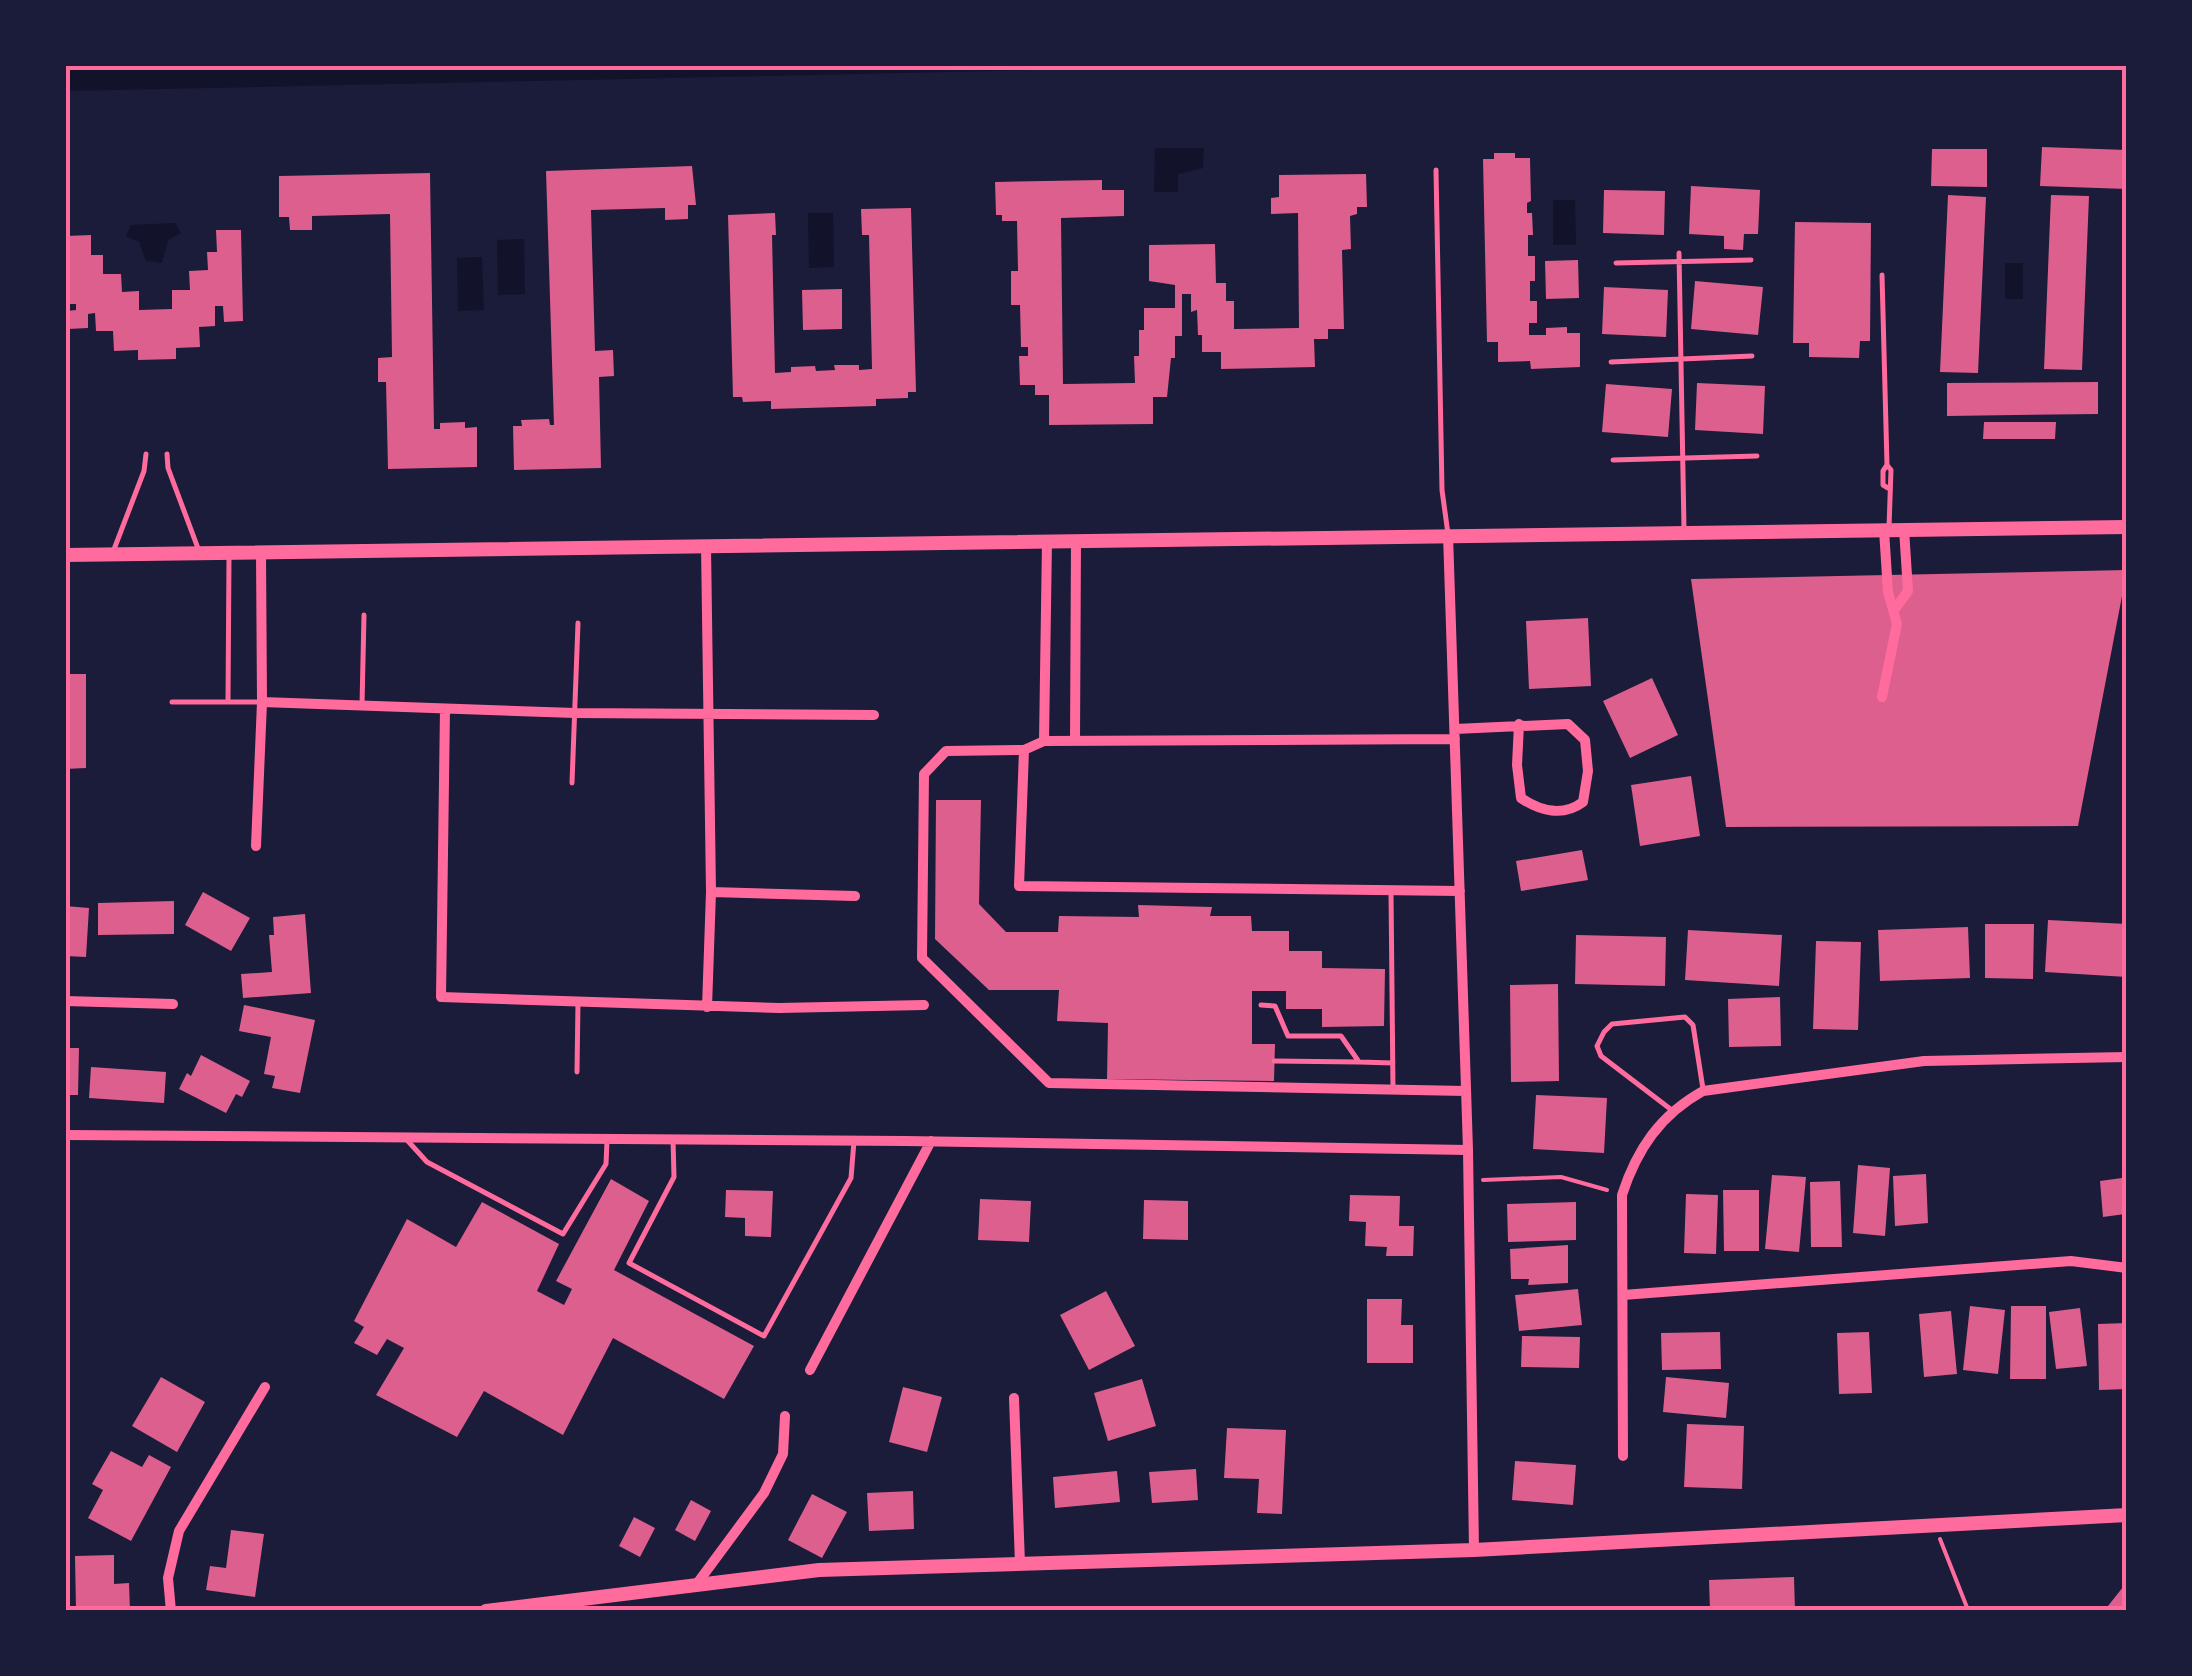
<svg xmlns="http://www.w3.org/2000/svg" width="2192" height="1676" font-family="'Sofia Sans Condensed',sans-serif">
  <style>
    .water { fill: #12122b }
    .building { fill: #dd5f8e }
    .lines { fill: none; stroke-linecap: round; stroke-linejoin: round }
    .path { stroke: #ff6b9d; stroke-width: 4 }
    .service { stroke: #ff6b9d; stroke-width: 5 }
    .minor { stroke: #ff6b9d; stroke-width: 10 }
    .tertiary { stroke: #ff6b9d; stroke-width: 14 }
    .neatline { fill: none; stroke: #ff6b9d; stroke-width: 4 }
  </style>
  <rect width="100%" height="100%" fill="#1b1b3a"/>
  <path class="water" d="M65,65H1269L65,91Z
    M1155,148H1204L1203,168L1178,174V192H1154Z
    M1553,200H1575L1576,245H1553Z
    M808,213H833L834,267L809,268Z
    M175,223L181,233L168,240L162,263L146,261L139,242L126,236L131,225Z
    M524,239L525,294L498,295L497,240Z
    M482,257L484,310L458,311L457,258Z
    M2005,263H2023V299H2005Z"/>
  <path class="building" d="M2042,147L2127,150V189L2040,186Z
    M1932,149H1987V187L1931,186Z
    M1494,153H1515V158H1530L1531,201L1527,203V213H1532L1533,235H1528V256H1535V281H1530V301H1537V323H1529V335H1546V328L1567,327V333H1580V367L1531,369L1530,361L1498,362V342H1487L1483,159H1494Z
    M692,166L696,205H688V219L665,220V208L591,210L595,351L613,350L614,376L599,377L601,468L514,470L513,426H522L521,420L549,419L550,425H554L546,171Z
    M430,173L434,429H440V423L465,422V428L477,427V467L388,469L386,382H378V358L392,357L390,214L312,216V230H290L289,217H279V176Z
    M1366,174L1367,207H1357V214L1350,216L1351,249L1342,250L1344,329H1328V339H1314L1315,367L1221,369V352H1202V335H1198L1197,310L1191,312V294H1182V336H1175V358H1171L1167,397H1153V424L1049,425V395H1035V385H1020L1019,356H1028V347H1021L1020,305H1011V271H1018L1017,221H1002V215H996L995,182L1102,180V190H1124V216L1061,218L1063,384L1135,383L1134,356H1139V330H1144V308H1175V285L1149,281V245L1215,244L1216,283H1226V301H1234V329L1299,328L1298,213L1271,214V198L1279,197V175Z
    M1691,186L1760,190L1758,234H1744L1743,250L1724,249V236L1689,234Z
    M1604,190L1665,191L1664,235L1603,233Z
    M1948,195L1986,197L1978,373L1940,372Z
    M2051,195L2089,196L2082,370L2044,369Z
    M911,208L916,392H908V398L876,399V406L771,409V401L743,402L742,397H733L728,215L775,213L776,235H772L775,373L791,372V367L815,366L816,371L835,370L834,365H859V370L872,369L869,235H862L861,209Z
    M1795,222L1871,223L1870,341H1860L1859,358L1809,357V343H1793Z
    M216,230H241L243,321L224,322L223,306H215V326L199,327L200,347L176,348V359L138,360V350L114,351L113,331H96L95,313L88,314V328L68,329L67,311L76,310V304H68L66,236L91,235V255H103V274H121L122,292L139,291V310L172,309V290H190L189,271L208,270L207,252H217Z
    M1578,260L1579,298L1546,299L1545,261Z
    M1695,281L1763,287L1758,335L1691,329Z
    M1604,287L1668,290L1666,337L1602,334Z
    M842,289V329L803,330L802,290Z
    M2098,382V414L1947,416V383Z
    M1697,383L1765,386L1763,434L1695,430Z
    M1606,384L1672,389L1668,437L1602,432Z
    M1984,422H2056L2055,439H1983Z
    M2127,570L2078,826L1726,827L1691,579Z
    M1588,618L1591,686L1529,689L1526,621Z
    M65,674H86V768L65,769Z
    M1652,678L1678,735L1630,758L1603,701Z
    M1691,776L1700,836L1640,846L1631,785Z
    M936,800H981L979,904L1006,932H1058L1059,916L1139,917L1138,905L1212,907L1210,916H1251L1252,931H1289V951H1322V968L1385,969L1384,1026L1322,1027V1009H1286V991H1252V1044H1275L1274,1081L1107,1079L1108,1023L1057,1021L1059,990H989L935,939Z
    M1582,850L1588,880L1521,891L1516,861Z
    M203,892L250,918L231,951L185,925Z
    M174,901V934L98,935V903Z
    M65,906L89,908L86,957L65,956Z
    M305,914L311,993L243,998L241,974L272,972L269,935H274L273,917Z
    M2048,920L2127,924V977L2045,972Z
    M1985,924H2034L2033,979L1985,978Z
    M1968,927L1970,978L1880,981L1878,930Z
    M1688,930L1782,935L1779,986L1685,980Z
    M1576,935L1666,937L1665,986L1575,984Z
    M1816,941L1861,942L1858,1030L1813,1029Z
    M1558,984L1559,1081L1511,1082L1510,985Z
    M1780,997L1781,1046L1729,1047L1728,999Z
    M244,1005L315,1020L300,1093L272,1088L275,1076L264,1074L271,1037L239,1031Z
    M65,1048H79L78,1095H65Z
    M201,1055L250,1081L242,1097L236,1094L226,1113L179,1089L187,1073L191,1076Z
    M91,1067L166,1072L164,1103L89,1098Z
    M1536,1095L1607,1098L1604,1153L1533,1149Z
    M1858,1165L1890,1168L1885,1236L1853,1233Z
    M1926,1174L1928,1223L1895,1226L1893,1176Z
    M1772,1175L1806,1177L1799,1252L1765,1249Z
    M2122,1178L2125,1214L2103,1217L2100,1181Z
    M611,1179L649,1201L614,1270L754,1346L724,1399L613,1338L563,1435L484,1391L457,1437L376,1395L404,1348L387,1339L377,1355L354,1343L364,1327L354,1321L407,1219L456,1247L482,1202L559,1244L537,1291L564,1305L572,1289L556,1281Z
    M1840,1181L1842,1247H1811L1810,1182Z
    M726,1190L773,1191L771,1237L745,1236V1218L725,1217Z
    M1723,1190H1759V1251H1724Z
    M1686,1194L1718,1195L1716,1254L1684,1253Z
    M1350,1195L1400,1196L1399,1226H1414L1413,1256H1386L1387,1247L1365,1246L1366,1222L1349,1221Z
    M980,1199L1031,1201L1029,1242L978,1240Z
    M1144,1200L1188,1201V1240L1143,1239Z
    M1576,1202V1240L1508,1242L1507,1204Z
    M1568,1245V1283L1528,1285L1529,1279H1511L1510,1249Z
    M1578,1289L1582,1325L1519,1331L1515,1295Z
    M1106,1291L1135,1346L1089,1370L1060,1315Z
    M1367,1299H1402L1401,1325H1413V1363H1367Z
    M1970,1306L2005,1310L1998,1374L1963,1370Z
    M2011,1306H2046V1379H2010Z
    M2080,1308L2087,1366L2056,1369L2049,1312Z
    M1951,1311L1957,1374L1924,1377L1919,1314Z
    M2127,1323V1389L2099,1390L2098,1324Z
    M1720,1332L1721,1369L1662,1370L1661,1333Z
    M1869,1332L1872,1393L1839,1394L1837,1333Z
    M1522,1336L1580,1337L1579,1368L1521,1367Z
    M161,1377L205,1402L177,1452L132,1426Z
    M1666,1377L1729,1383L1726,1418L1663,1412Z
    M1142,1379L1156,1426L1108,1441L1094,1393Z
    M903,1387L942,1397L927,1452L889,1442Z
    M1687,1424L1744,1426L1742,1489L1684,1487Z
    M1227,1428L1286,1430L1282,1514L1257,1513L1259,1479L1224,1478Z
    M111,1451L142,1467L149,1455L171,1467L131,1541L88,1518L103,1490L92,1484Z
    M1515,1461L1576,1465L1573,1505L1512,1500Z
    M1196,1469L1198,1500L1152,1503L1149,1472Z
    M1117,1471L1120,1502L1055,1508L1053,1477Z
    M913,1491L914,1529L869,1531L867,1493Z
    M812,1494L847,1512L822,1558L788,1540Z
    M691,1500L711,1511L695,1541L675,1530Z
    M634,1517L655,1528L640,1557L619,1546Z
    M231,1530L264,1534L255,1597L206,1590L210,1566L226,1568Z
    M114,1555V1584L129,1583L130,1610L76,1611L75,1556Z
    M1794,1577L1795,1611H1710L1709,1580Z
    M2127,1582V1611H2104Z"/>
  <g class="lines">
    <path class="path" d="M1483,1180L1561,1177L1607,1190
      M1940,1539L1968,1610"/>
    <path class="service" d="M1436,170L1442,490L1448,534
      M1679,253L1684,529
      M1616,263L1751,260
      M1882,275L1887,465L1891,470L1889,527
      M1611,362L1752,356
      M167,454L168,468L199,551
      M1613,460L1757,456
      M1887,465L1883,471V485L1888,488
      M113,552L144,471L146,454
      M172,702H259
      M228,702L229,557
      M362,705L364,615
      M572,783L578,623
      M1391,892L1393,1089
      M1261,1005L1275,1006L1288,1036H1341L1359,1062L1393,1063
      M1274,1061L1359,1062
      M577,1072L578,1002
      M1673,1111L1601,1056L1597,1046L1604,1032L1612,1024L1685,1017L1693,1025L1703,1089
      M673,1139L674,1177L629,1263L764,1336L851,1178L854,1141
      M407,1140L427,1162L563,1234L606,1164L607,1141"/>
    <path class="minor" d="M1448,534L1468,1150L1474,1550
      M1047,541L1044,741L1455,739
      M706,546L711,892L707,1007
      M1895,609L1908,591L1904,529
      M1882,697L1897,624L1888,592L1884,530
      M262,702L575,713L874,715
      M445,709L441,997L779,1008L924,1005
      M1455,729L1568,724L1585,740L1588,771L1583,802C1563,817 1540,811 1521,798L1517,765L1519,724
      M1044,741L1024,750L1019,886L1460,891
      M1075,741L1076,540
      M1024,750L946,751L924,774L922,958L1049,1083L1466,1091
      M256,846L262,702L261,553
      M711,892L855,896
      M65,1001L173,1004
      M65,1135L905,1141L1468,1150
      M1623,1295L2071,1261L2127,1268
      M810,1370L931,1141
      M1014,1398L1020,1564
      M1623,1456L1622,1195C1637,1149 1660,1115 1703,1091L1924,1061L2127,1057
      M696,1585L764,1493L783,1454L785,1416
      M171,1611L168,1578L179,1531L265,1387"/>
    <path class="tertiary" d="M65,555L2127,527
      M486,1611L819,1570L1474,1550L2127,1515"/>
  </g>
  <rect width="2192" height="1676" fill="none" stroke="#1b1b3a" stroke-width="135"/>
  <rect x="68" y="68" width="2056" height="1540" class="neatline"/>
</svg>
